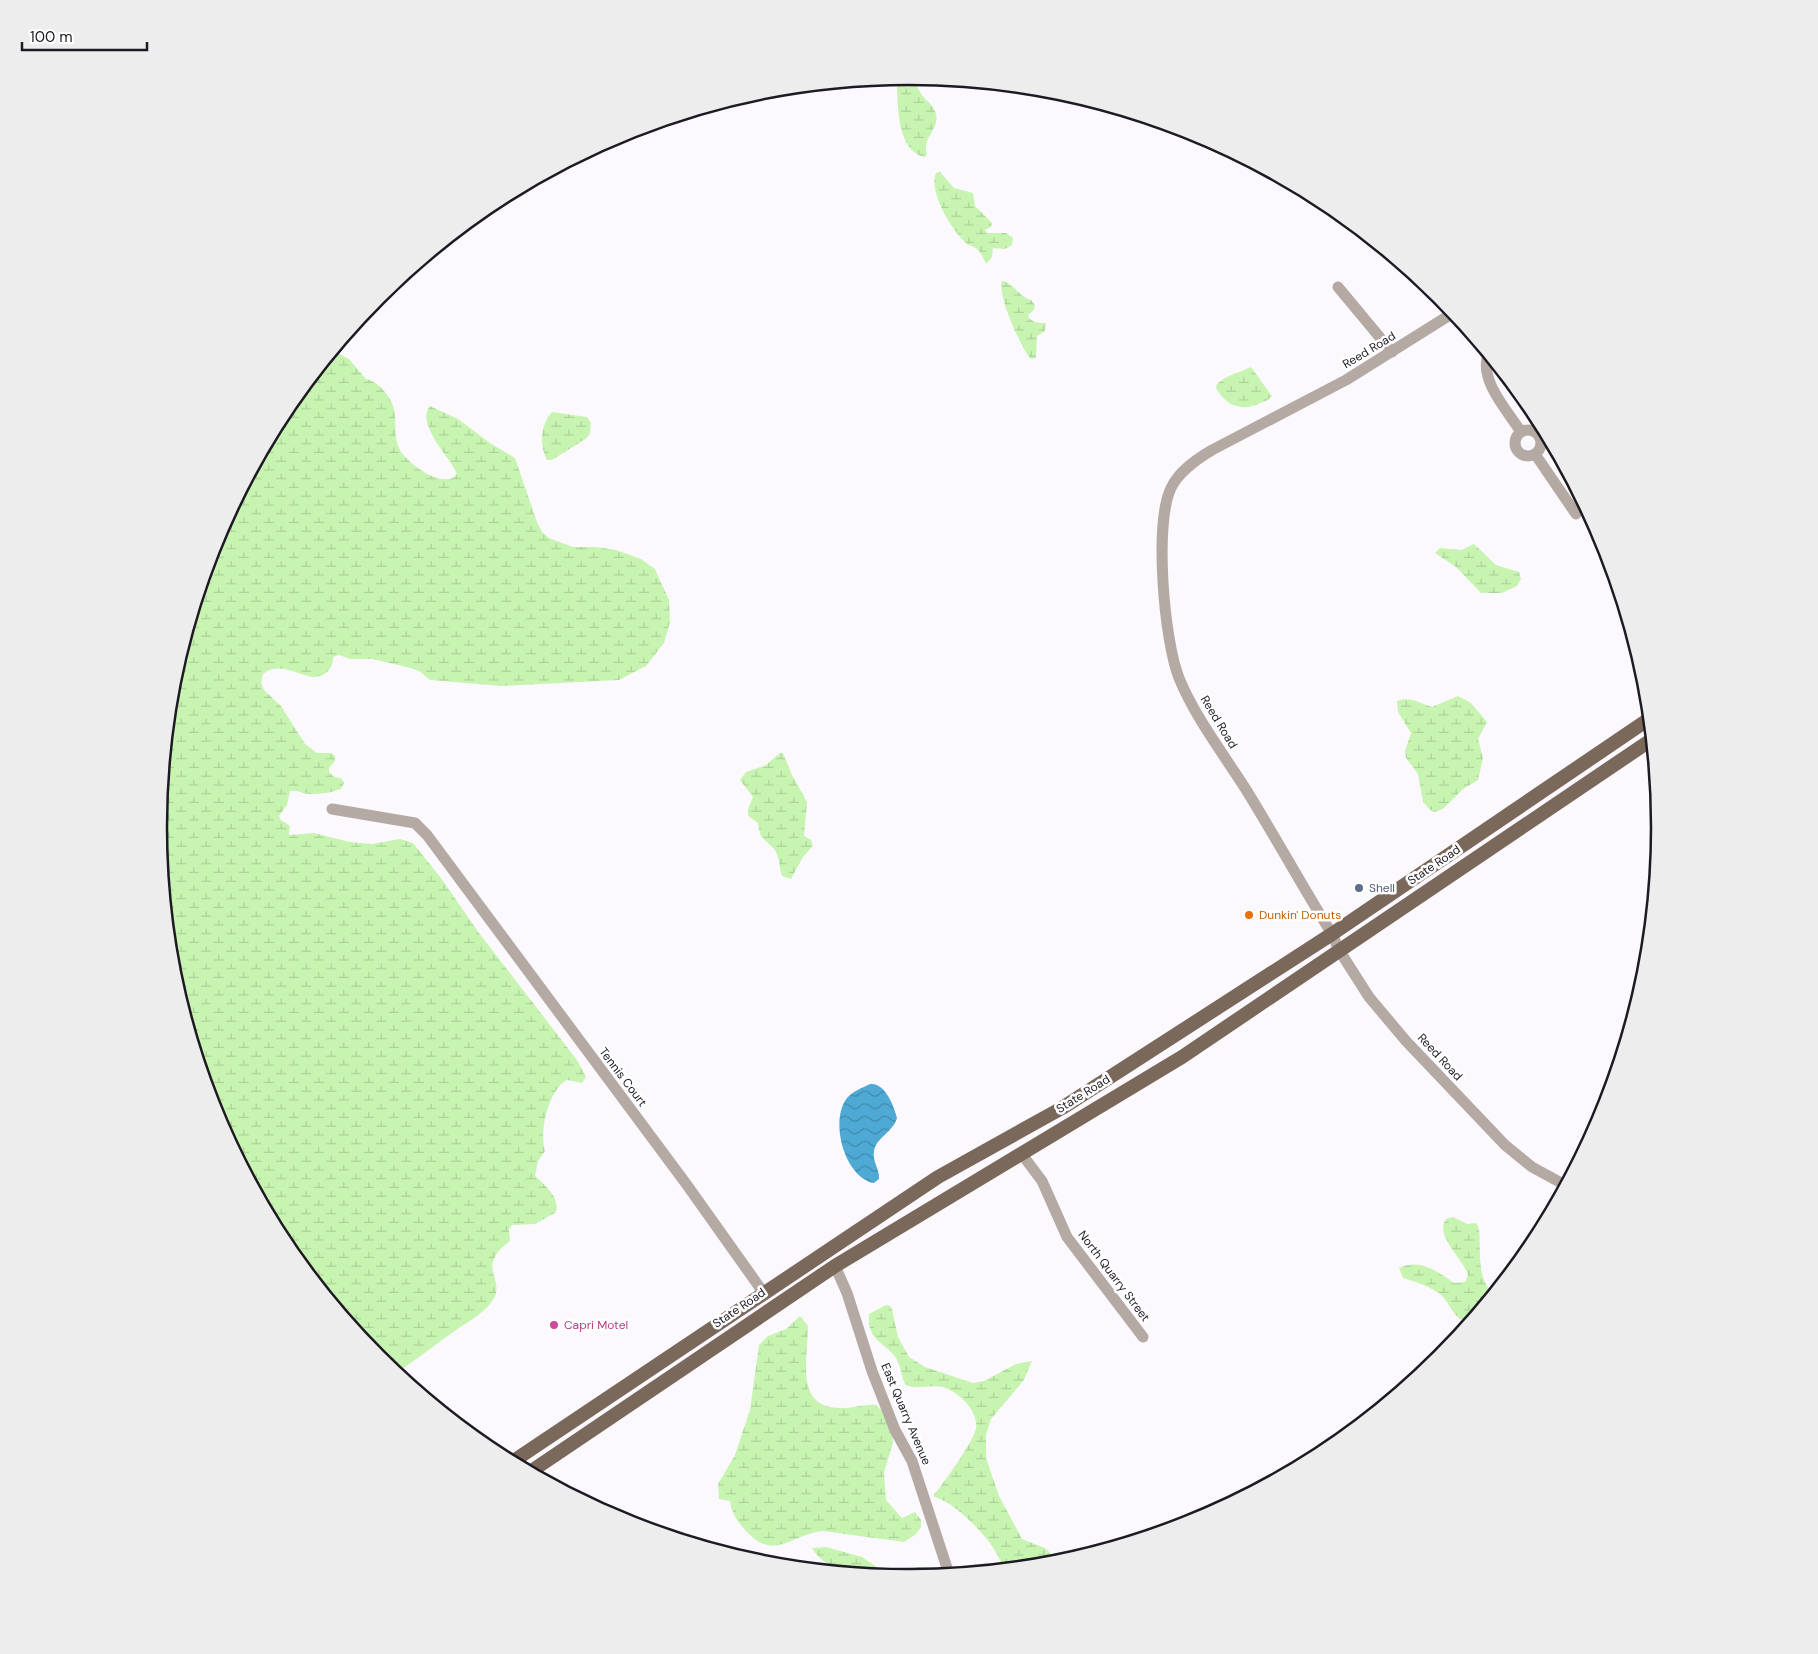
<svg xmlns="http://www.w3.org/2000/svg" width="1818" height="1654" font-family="'DM Sans',sans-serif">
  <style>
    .wetland { fill: url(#wetland-marsh) }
    .water { fill: url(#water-waves) }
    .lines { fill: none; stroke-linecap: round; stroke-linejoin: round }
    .minor { stroke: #b5aaa3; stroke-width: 11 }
    .major { stroke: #7a685b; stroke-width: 14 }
    .service-dot { fill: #5c6f8a; stroke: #fff; stroke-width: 2 }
    .food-dot { fill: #e8710a; stroke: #fff; stroke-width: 2 }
    .hotel-dot { fill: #d1479c; stroke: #fff; stroke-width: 2 }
    .labels { text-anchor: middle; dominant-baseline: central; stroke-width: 5; stroke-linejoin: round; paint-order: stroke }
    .street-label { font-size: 12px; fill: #1e1a23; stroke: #fff }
    .service-label { font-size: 12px; fill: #4e5e75; stroke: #fff; text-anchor: start }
    .food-label { font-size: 12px; fill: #c56008; stroke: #fff; text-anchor: start }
    .hotel-label { font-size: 12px; fill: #b23c85; stroke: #fff; text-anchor: start }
    .rim { fill: none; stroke: #1e1a23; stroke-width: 2.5 }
  </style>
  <defs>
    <pattern id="wetland-marsh" width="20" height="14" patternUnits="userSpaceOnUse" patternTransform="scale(1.25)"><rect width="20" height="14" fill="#c8f4b1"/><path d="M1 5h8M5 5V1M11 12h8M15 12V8" fill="none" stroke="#abd198"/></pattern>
    <pattern id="water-waves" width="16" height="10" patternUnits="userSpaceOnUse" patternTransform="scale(1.25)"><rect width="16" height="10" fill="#4eaad5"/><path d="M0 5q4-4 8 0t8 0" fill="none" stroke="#408aac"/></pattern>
  </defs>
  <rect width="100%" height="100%" fill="#fbf9fe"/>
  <path class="wetland" d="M905,80C914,81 917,87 922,95C927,102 934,105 936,114C940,129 921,138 927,154L925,157C898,152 898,109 897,88L899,83Z
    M940,172L954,188L973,193L975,206L992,223L991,227L985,230L987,233H1006L1013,238L1012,245L1005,249L993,248L992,257L986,264C984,259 981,253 978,250C975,246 968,246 965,242C951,229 928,191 936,173Z
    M1002,281C1014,283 1018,296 1031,300L1035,305L1034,310L1028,315C1031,323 1038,323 1046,323L1045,331L1037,336L1036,358L1031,359C1021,348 997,295 1002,281Z
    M334,351L349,359L366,379C377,380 392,398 394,409C397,422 393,437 400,450C407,463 444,491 457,474C451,458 415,424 430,406L458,419L490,443L515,458L537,522L542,532L549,538L573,547H596L616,550L641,559L655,569L669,600L670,622L664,643L646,666L619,680L501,686L430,680L419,671L407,667L372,659H350L339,655L333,657C334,667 325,678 313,677C298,675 278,661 263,674L261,683L264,690L281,706L305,744L317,753H331L335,756V761L329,768V772L334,777L341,778L344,783L341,789C331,793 321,794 310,794C303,794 298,790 290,791L287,805L279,816L281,820L290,826L289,835L314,833L350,842L372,844L400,839L413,843L441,878L479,933L577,1060L586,1077L582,1083L567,1080C548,1090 539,1132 545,1151L538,1161L535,1176C544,1184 562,1199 555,1213L535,1224L512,1225L509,1229L510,1241C475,1267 505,1278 494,1298C486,1312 471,1320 459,1328C438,1342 418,1359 396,1373L378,1358L285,1244L215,1114L173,973L158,827L173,680L216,539L285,410Z
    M1251,367L1272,396C1268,401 1263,402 1258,404C1240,412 1225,404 1216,388L1217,384C1226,375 1239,373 1251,367Z
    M552,412L587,417L591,423L590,433L587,438L552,460H547C539,444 540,426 552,412Z
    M1474,544L1496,565L1519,572L1521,579L1517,586L1502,593H1481L1456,567L1435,553L1440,548L1461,550Z
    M1458,696L1471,703L1487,722L1478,739L1483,758L1478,780L1463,789L1443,809L1435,812L1430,810L1423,802L1418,774L1406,758L1405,751L1411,733L1398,712L1397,701C1411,696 1419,703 1432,707Z
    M780,753H783L792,775L807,802L804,836L811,840L813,846L803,857L791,879L782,876C779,868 780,856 774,849C764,838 760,841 758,823L748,816V809L753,797L740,780L746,772L766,765Z
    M1453,1217L1467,1224L1476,1223C1485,1231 1472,1276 1493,1293L1473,1315L1463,1320C1452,1316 1449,1301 1440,1294C1429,1286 1416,1282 1403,1278L1399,1268C1420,1258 1437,1271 1454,1283L1465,1282L1468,1275C1463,1258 1434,1236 1446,1219Z
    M886,1305L890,1306L892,1309L898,1337L909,1357L925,1367L973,1383L984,1381L1016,1364L1032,1361L1024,1380L991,1419L986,1435V1458L999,1496L1022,1539L1045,1548L1060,1562L1003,1569C998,1546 969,1518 951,1505C946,1501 939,1499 933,1496C943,1484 974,1441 976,1428C979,1411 957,1390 942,1387C930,1384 914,1391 905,1384C901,1376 901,1366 896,1358C883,1340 867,1341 869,1314Z
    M800,1316L808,1326C808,1359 793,1410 844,1408C855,1408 865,1404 876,1405L884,1413L892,1430L893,1443L884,1472L886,1500L902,1518L915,1512L921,1520V1527L915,1535L904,1542L823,1531C789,1535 775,1562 746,1531C738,1522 732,1514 730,1501L719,1499L718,1484L735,1455L750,1410L759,1345L768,1336L786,1329Z
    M826,1547L862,1557L890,1576C865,1573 826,1574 812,1548Z
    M918,1567L937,1569L942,1575L910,1578L913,1575L911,1571Z"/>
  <path class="water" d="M870,1084C885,1082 894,1106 897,1118C893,1132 876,1138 874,1151C872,1162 880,1169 879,1179L874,1183C845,1178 829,1121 847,1098C853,1091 862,1088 870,1084Z"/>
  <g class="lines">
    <path class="minor" d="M1338,287L1392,352
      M1453,313L1346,380L1212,450C1197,459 1179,471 1171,488C1154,524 1164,640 1179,678C1195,717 1222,752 1245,788C1275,836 1302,886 1332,934L1339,950L1369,997L1406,1041L1505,1145L1532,1167L1565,1185
      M1488,355C1479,381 1508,411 1521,432
      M1515 443a13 13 0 1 1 26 0a13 13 0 1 1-26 0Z
      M1535,454L1576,514
      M332,809L415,823L427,835L687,1185L763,1292
      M1021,1153L1042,1181L1067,1237L1143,1337
      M835,1266L847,1293L872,1371L895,1430L912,1461L949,1574"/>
    <path class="major" d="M512,1462L938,1177L1062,1108L1332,934L1649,719
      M530,1472L835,1266L1182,1057L1651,740"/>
  </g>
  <circle class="service-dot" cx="1359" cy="888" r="5"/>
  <circle class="food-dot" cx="1249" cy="915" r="5"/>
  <circle class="hotel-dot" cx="554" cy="1325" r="5"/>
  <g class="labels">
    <g class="street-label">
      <text transform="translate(1369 350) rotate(-31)">Reed Road</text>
      <text transform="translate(1219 722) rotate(59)">Reed Road</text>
      <text transform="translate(1434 865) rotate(-34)">State Road</text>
      <text transform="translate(1440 1057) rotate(47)">Reed Road</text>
      <text transform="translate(623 1077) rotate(53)">Tennis Court</text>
      <text transform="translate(1083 1094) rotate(-32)">State Road</text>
      <text transform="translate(1114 1276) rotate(53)">North Quarry Street</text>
      <text transform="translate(739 1308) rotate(-34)">State Road</text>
      <text transform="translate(906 1414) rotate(67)">East Quarry Avenue</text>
    </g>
    <g class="service-label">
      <text x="1369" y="888">Shell</text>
    </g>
    <g class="food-label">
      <text x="1259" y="915">Dunkin' Donuts</text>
    </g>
    <g class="hotel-label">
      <text x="564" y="1325">Capri Motel</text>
    </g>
  </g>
  <path d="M0 0H1818V1654H0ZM167 827a742 742 0 1 1 1484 0a742 742 0 1 1-1484 0Z" fill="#ededed" fill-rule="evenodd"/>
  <path class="rim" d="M167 827a742 742 0 1 1 1484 0a742 742 0 1 1-1484 0Z"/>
  <path d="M22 42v8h125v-8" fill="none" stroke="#1e1a23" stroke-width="2.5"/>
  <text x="30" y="42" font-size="15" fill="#1e1a23" stroke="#ffffff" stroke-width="4" paint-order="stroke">100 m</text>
</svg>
